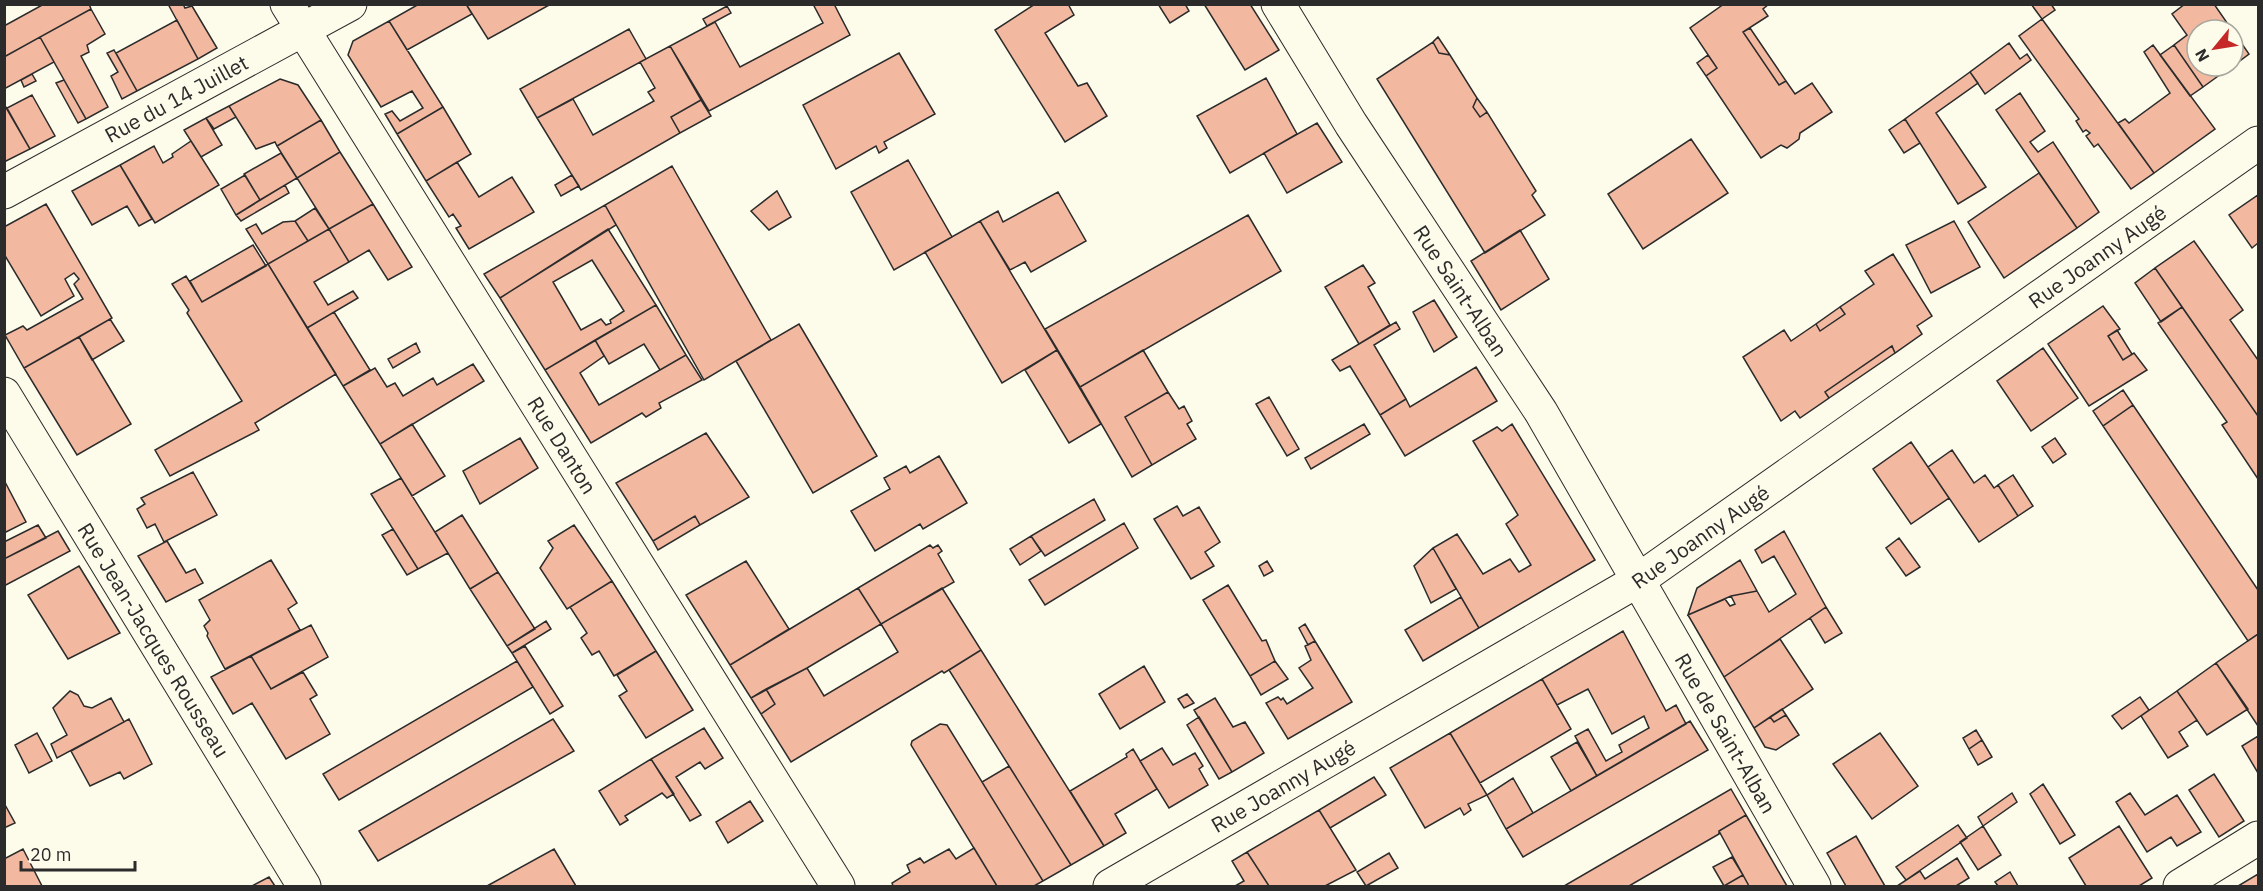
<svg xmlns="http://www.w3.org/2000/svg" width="2263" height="891" font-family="'IBM Plex Sans',sans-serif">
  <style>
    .building { fill: #f2b8a0; stroke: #2b2b2b; stroke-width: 1.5; fill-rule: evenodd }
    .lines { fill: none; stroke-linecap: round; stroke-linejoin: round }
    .street-casing { stroke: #2b2b2b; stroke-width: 35 }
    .secondary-casing { stroke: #2b2b2b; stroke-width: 35 }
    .street { stroke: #fdfbea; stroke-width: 33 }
    .secondary { stroke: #fdfbea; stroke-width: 33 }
    .labels { text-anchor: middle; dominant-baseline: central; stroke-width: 4.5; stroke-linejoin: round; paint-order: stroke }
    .street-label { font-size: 21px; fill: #2b2b2b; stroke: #fdfbea }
  </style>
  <rect width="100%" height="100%" fill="#fdfbea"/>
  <path class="building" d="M44,4H89L91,9L4,57V26Z
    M168,4H183L185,8L192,6L217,48L198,59Z
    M419,4H466L472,14L407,50L389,21Z
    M466,4H551L488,39Z
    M813,4H834L850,35L709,111L670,46L715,22L740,67L823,23Z
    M1035,4H1068L1074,15L1045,33L1078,86L1087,83L1107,116L1065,142L995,30Z
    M1158,4H1185L1189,11L1170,23Z
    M1204,4H1250L1279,50L1245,70Z
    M1724,4H1769L1763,9L1768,16L1743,32L1779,85L1786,81L1795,94L1812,83L1832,112L1800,133L1799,139L1787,148L1781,145L1761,158L1706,76L1717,68L1690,28Z
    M2031,4H2051L2055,10L2042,19Z
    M2185,4H2214L2232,30H2197V66H2232L2203,87L2174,45L2187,35L2172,14Z
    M727,6L731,13L707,26L703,19Z
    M91,9L105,34L87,45L89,52L81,56L108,107L86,119L40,37Z
    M2042,19L2154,173L2131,189L2098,144L2094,147L2086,136L2090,133L2086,130L2083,132L2076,121L2079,119L2019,36Z
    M177,20L198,59L137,91L116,53Z
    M389,21L443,107L397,134L385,114L392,111L400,121L423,108L412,91L381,107L348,55L353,41Z
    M1750,28L1786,81L1779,85L1743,32Z
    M629,29L646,59L537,118L520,89Z
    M2233,31L2249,54L2233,66Z
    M40,37L54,62L4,89V57Z
    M1438,37L1450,55L1439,53L1433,42Z
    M1433,42L1439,53L1450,55L1477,98L1473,107L1480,117L1487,112L1536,191L1532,195L1545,215L1485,253L1377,79Z
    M2009,43L2020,59L2027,54L2031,60L1985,94L1970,72Z
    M2153,45L2215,129L2154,173L2118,123L2125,119L2129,123L2170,93L2144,52Z
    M2174,45L2203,87L2190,96L2160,55Z
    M670,46L701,100L671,117L680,133L581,190L537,118L573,99L593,135L654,101L648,92L655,88L640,62Z
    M114,50L137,91L122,99L111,76L118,72L107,53Z
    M899,53L935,114L884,142L887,148L879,153L876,146L836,169L803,105Z
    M1708,55L1717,68L1706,76L1697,63Z
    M1970,72L1978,83L1936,113L1986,187L1958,204L1905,119Z
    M32,74L36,81L24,87L21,80Z
    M1266,78L1297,134L1230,173L1197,116Z
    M280,79L298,85L321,120L277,146L275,142L256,149L229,106Z
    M64,80L86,119L78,123L56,83Z
    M2020,93L2045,131L2030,142L2038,152L2053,142L2099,212L2077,228L1996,110Z
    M32,95L55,136L30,149L7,108Z
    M1477,98L1487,112L1480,117L1473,107Z
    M701,100L711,116L680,133L671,117Z
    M4,104L30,149L4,162Z
    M229,106L236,117L214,129L206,118Z
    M443,107L471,154L426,181L397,134Z
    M206,118L222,145L201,157L184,130Z
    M1905,119L1920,143L1904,153L1889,130Z
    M321,120L340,152L297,178L277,146Z
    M1317,123L1342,162L1287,193L1264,153Z
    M1691,139L1728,193L1643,249L1608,194Z
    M191,141L219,185L155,223L120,165L154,146L163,163L173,157L172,154Z
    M340,152L373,204L329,229L297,178Z
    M281,153L297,178L260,200L244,174Z
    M908,160L952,237L894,270L851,192Z
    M457,162L479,197L512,177L534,212L469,249L456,228L461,226L453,214L449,217L426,181Z
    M120,165L152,219L139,226L127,206L92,225L72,191Z
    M672,166L771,340L704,380L605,205Z
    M2039,173L2077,228L2004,278L1968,222Z
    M245,175L260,200L236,215L221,189Z
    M572,175L579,186L561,196L555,185Z
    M285,185L289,193L241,221L236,215Z
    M777,191L791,217L769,230L751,211Z
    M1058,192L1086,241L1031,272L1025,262L1010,270L980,221L998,211L1003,222Z
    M2258,195V243L2252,248L2229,215Z
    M46,204L112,318L24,368L5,335L23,326L27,330L83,299L74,284L79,279L74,273L65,279L74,296L41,316L4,254V227Z
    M373,204L412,267L388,280L369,250L349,262L329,229Z
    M605,205L616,225L500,298L484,274Z
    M315,208L329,229L308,241L295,221Z
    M1248,215L1281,271L1080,387L1045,329Z
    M295,221L308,241L268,264L246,229L256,224L262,234L283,222Z
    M980,221L1057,350L1002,383L925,252Z
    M1954,221L1980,267L1931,293L1906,245Z
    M329,229L349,262L314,282L328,305L353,291L358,298L307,328L268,264Z
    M608,229L656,305L545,370L500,298ZM592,260L624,311L610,320L611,323L606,325L601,319L581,330L553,282Z
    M1520,230L1549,279L1501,310L1471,261Z
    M2194,241L2243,310L2230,320L2258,360V416L2155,268Z
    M253,245L266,266L202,302L190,281Z
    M1893,254L1932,316L1917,326L1922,334L1895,353L1892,346L1825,392L1829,398L1800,418L1795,411L1781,421L1743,357L1784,330L1791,341L1816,324L1820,331L1845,314L1840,307L1874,284L1865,271Z
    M268,264L336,374L255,423L259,430L170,476L155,450L242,401L187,313L189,310L172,284L186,276L202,302Z
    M1363,265L1375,283L1368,287L1390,325L1359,344L1325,287Z
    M2155,268L2182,307L2161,322L2135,283Z
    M1434,300L1457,337L1434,352L1413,312Z
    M656,305L686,355L660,370L644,344L609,364L595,340Z
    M2103,306L2120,329L2108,336L2123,360L2134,353L2147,370L2089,406L2048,344Z
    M1840,307L1845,314L1820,331L1816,324Z
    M2182,307L2258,416V479L2222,425L2227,422L2158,323Z
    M334,312L370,370L343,386L307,328Z
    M110,319L124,341L92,360L79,337Z
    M1396,322L1400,329L1374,345L1406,399L1380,415L1350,366L1340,371L1332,360Z
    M799,324L877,456L813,493L736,361Z
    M2117,330L2132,354L2123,360L2108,336Z
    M79,337L131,424L77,455L24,368Z
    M595,340L604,356L580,373L599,405L686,355L702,380L659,403L661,408L646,417L642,413L591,443L545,370Z
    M416,343L420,352L393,368L388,359Z
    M1892,346L1895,353L1829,398L1825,392Z
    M2043,348L2078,398L2031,431L1997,381Z
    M1057,350L1101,424L1069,443L1025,370Z
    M1143,350L1168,392L1125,417L1152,465L1132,477L1080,387Z
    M473,364L484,381L380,444L343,386L375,368L387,387L395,383L403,396L433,378L437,385Z
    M1476,367L1497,401L1405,456L1380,415L1406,399L1410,407Z
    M2123,390L2133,405L2103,426L2093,411Z
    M1168,392L1179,409L1184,406L1192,421L1187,424L1196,439L1152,465L1125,417Z
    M1269,397L1299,449L1287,456L1256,404Z
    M2133,405L2258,590V634L2248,641L2103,426Z
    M412,424L445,476L412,496L380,444Z
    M1364,424L1370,434L1311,469L1305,458Z
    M1512,424L1595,560L1479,628L1433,548L1457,534L1483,574L1510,559L1519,572L1531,565L1506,524L1518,515L1473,441L1497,427L1502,431Z
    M706,433L749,497L700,525L695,516L653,541L616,483Z
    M520,438L538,468L480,504L463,471Z
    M2055,438L2066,454L2053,463L2042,447Z
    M1911,442L1949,498L1911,524L1873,469Z
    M1952,450L1974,483L1985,475L1994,488L1998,485L2018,516L1979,542L1928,467Z
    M939,456L967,503L923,529L920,524L875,551L851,511L890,489L884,478L906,466L910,473Z
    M193,472L217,515L164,542L155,524L147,528L137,509L145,504L141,498Z
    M2013,475L2033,506L2018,516L1998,485Z
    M401,478L448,553L418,569L371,494Z
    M4,480L26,522L4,533Z
    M1094,499L1105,520L1045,556L1031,536Z
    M1177,506L1183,516L1199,507L1220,542L1205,552L1214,566L1191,579L1154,519Z
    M462,515L498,572L470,589L435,532Z
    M695,516L700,525L658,550L653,541Z
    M1124,523L1138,548L1045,605L1029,580Z
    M38,525L46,538L4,559V542Z
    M574,525L612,581L567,609L540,568L553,548L548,541Z
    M393,529L418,569L407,575L382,535Z
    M58,531L70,551L4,586V559Z
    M1784,531L1826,607L1724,677L1688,615L1725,599L1730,606L1735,604L1731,596L1757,591L1769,612L1796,594L1774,556L1762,563L1755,550Z
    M1031,536L1041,551L1020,565L1010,549Z
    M1899,538L1920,567L1906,576L1886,548Z
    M167,541L186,573L195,569L203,583L166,602L138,556Z
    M930,545L933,548L938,545L942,551L938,554L954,582L881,624L858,588Z
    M1433,548L1456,589L1431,603L1414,566Z
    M271,560L297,603L288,609L300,630L225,669L207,636L208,633L204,626L210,620L199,600Z
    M1740,560L1757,591L1731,596L1688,615L1697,588Z
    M746,561L789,629L730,665L686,595Z
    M1267,561L1273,571L1264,576L1259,566Z
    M79,566L120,633L68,659L28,595Z
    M498,572L535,629L507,646L470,589Z
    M612,581L656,651L614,676L599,651L592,655L581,638L587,633L570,607Z
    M1228,585L1262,641L1266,640L1275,661L1250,676L1203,600Z
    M858,588L881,624L807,668L751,698L730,665Z
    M942,588L981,650L944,673L942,671L791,762L761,714L775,704L766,689L807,668L824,696L898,652L881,624Z
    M1461,597L1479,628L1423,661L1405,630Z
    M1826,607L1842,633L1825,643L1810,618Z
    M546,621L551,629L512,653L507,646Z
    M1305,624L1315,641L1308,645L1299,628Z
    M311,625L328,657L271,689L251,656Z
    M1623,631L1666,711L1676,705L1686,724L1597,776L1575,736L1588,729L1606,761L1622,752L1619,745L1649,728L1644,716L1612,734L1588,689L1557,705L1542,679Z
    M2258,634V726L2216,663Z
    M1780,639L1813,689L1754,728L1724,677Z
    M1315,641L1352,702L1288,739L1266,703L1278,697L1281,700L1283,698L1287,704L1313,688L1299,668L1311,660L1305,646Z
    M525,646L563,706L550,714L512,653Z
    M981,650L1104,846L1071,865L949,670Z
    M656,651L693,710L646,738L619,696L627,691L617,675Z
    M251,656L271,689L303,672L317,695L310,699L330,734L286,759L252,703L233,714L211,677Z
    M517,661L533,687L339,800L323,774Z
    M1275,661L1288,679L1261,695L1250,676Z
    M2216,663L2248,709L2207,735L2177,691Z
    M1144,666L1165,702L1120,729L1099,694Z
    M1542,679L1571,729L1480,783L1450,733Z
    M766,689L775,704L761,714L751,698Z
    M70,691L78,695L84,706L92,708L111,698L124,722L57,758L51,744L67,735L53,708Z
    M2177,691L2197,720L2179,732L2188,746L2168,758L2141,716Z
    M1187,694L1194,703L1184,708L1178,699Z
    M2140,697L2149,710L2122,729L2112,716Z
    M1215,698L1233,727L1245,722L1264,753L1232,772L1194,710Z
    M1782,709L1786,715L1774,722L1770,717Z
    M1786,715L1799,735L1776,750L1765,747L1754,728L1770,717L1774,722Z
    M1199,717L1232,772L1219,779L1187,725Z
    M129,719L152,764L124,779L120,772L90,786L71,751Z
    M553,719L574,751L378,861L359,831Z
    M1690,721L1708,750L1523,857L1506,829Z
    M940,724L947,725L1043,881L1034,886H997L911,745L912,741Z
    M704,728L723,758L705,769L700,762L676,777L701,815L690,821L651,759Z
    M1976,730L1982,740L1969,749L1963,738Z
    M37,733L52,761L29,773L15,745Z
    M1450,733L1487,795L1468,804L1471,810L1464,815L1460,808L1425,828L1390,768Z
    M1880,733L1918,786L1872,819L1833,764Z
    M2258,736V773L2242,746Z
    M1982,740L1992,757L1978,765L1969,749Z
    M1577,742L1597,776L1571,791L1551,757Z
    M1162,748L1173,765L1195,753L1203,766L1199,769L1208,785L1169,808L1140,761Z
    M1133,749L1157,789L1115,814L1126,833L1104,846L1070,791L1127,757L1126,754Z
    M651,759L674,794L667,798L662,793L625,816L628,820L620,825L599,791Z
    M1009,766L1071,865L1043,881L982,782Z
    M2214,774L2244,821L2219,837L2189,790Z
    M1374,777L1386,795L1330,828L1319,810Z
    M1513,778L1533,813L1506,829L1487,795Z
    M2043,784L2075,835L2060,844L2030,794Z
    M1731,789L1746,815L1719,831V834L1629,886H1564Z
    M2012,793L2017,802L1983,826L1978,817Z
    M2130,793L2145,815L2177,795L2201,832L2177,846L2171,837L2147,852L2116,802Z
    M750,801L763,821L728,843L716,822Z
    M4,803L15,823L4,828Z
    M1319,810L1356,870L1325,886H1269L1247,852Z
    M1746,815L1787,886H1749L1719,831Z
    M1958,825L1967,838L1906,880L1896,867Z
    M1983,826L2001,855L1978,870L1960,842Z
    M2119,826L2152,878L2139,886H2086L2069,858Z
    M1856,836L1885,886H1846L1827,853Z
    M974,848L997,886H893L892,883L910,872L907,865L920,858L924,863L949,849L956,859Z
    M23,849L42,886H4V859Z
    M554,849L576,886H487Z
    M1247,852L1260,872L1269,886H1235L1244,881L1232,861Z
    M1389,853L1398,868L1366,886L1357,872Z
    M1732,857L1743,875L1724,886L1713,867Z
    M1957,858L1969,878L1956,886H1897L1920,871L1925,879Z
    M2010,872L2018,886H1998L1995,882Z
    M2258,874V886H2238Z
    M1743,875L1749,886H1722H1724Z
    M269,877L275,886H252Z"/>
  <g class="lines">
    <defs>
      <g id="street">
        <path id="s1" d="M287,4L838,886"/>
        <path id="s2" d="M4,192L350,4"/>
        <path id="s3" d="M4,394L304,886"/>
        <path d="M2180,886L2258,838"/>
      </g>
      <g id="secondary">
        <path id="s4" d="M1278,4L1351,124L1541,412L1814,886"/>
        <path id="s5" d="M1110,886L1637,581L2258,143"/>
      </g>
    </defs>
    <use href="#street" class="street-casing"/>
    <use href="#secondary" class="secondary-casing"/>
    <use href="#street" class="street"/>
    <use href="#secondary" class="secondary"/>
  </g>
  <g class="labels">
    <g class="street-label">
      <text stroke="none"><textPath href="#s2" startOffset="196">Rue du 14 Juillet</textPath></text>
      <text stroke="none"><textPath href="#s5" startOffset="1172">Rue Joanny Augé</textPath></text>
      <text stroke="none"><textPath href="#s4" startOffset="340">Rue Saint-Alban</textPath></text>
      <text stroke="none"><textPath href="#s1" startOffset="520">Rue Danton</textPath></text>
      <text stroke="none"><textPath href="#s5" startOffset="686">Rue Joanny Augé</textPath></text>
      <text stroke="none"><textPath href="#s3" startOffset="288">Rue Jean-Jacques Rousseau</textPath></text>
      <text stroke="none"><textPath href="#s4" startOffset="856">Rue de Saint-Alban</textPath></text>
      <text stroke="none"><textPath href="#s5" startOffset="200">Rue Joanny Augé</textPath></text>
    </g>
  </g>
  <rect width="2263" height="891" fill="none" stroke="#2b2b2b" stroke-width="12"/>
  <g transform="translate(2215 48) rotate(240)"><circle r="28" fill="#fdfbea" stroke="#a9a89e" stroke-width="1.5"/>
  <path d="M0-4.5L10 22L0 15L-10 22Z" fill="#c62828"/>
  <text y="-9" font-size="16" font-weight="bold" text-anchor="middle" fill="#2b2b2b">N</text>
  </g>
  <path d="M21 861v9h114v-9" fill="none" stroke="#2b2b2b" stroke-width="3"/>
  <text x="30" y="861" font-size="18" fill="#2b2b2b" stroke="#fdfbea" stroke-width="4.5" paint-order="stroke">20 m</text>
</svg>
